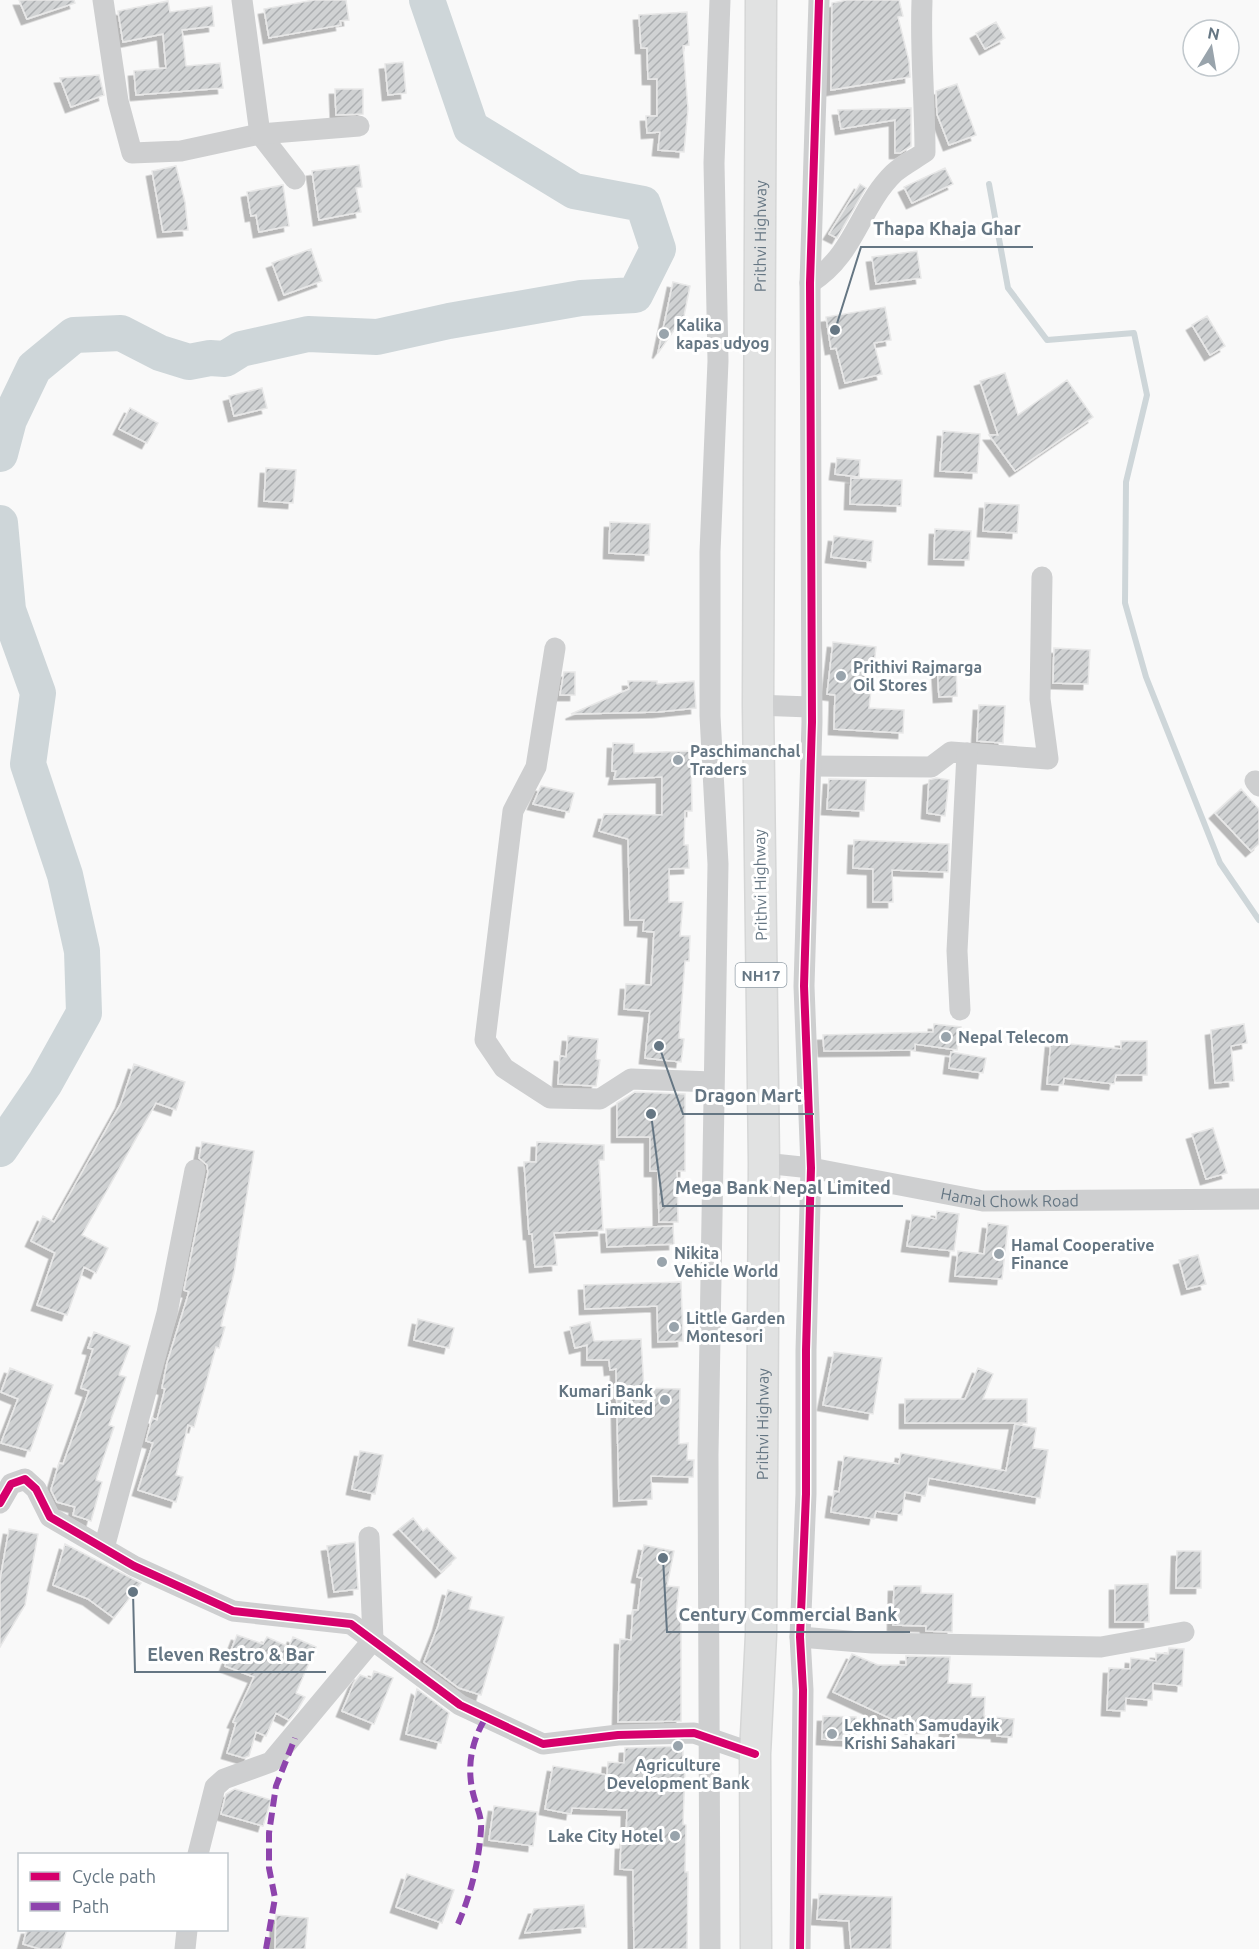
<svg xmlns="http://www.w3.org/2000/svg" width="1259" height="1949" font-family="Ubuntu,sans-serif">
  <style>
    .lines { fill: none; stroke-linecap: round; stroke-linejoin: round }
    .stream { stroke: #ced6d9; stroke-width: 6 }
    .river { stroke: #ced6d9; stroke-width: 36 }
    .building { fill: url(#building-hatch); stroke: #e8e8e8; stroke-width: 1.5; filter: url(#shadow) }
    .highway-casing { stroke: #d5d6d6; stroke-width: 33 }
    .minor { stroke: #cecfd0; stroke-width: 21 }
    .highway { stroke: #e1e2e2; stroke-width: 30 }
    .quiet { stroke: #8e44ad; stroke-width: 6; stroke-dasharray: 12 6; stroke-linecap: butt }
    .cycleway-casing { stroke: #fff; stroke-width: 11 }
    .cycleway { stroke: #d6006c; stroke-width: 8 }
    .poi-dot { fill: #99a4ac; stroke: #fff; stroke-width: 2 }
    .labels { text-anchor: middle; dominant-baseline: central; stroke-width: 6; stroke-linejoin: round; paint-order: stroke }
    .shield { fill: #fff; stroke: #939fa8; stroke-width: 1.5 }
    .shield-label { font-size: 15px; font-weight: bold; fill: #657683 }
    .street-label { font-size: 16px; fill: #657683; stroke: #fff }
    .poi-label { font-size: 16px; font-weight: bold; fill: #657683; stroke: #fff; text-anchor: start }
    .leader { fill: none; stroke: #657683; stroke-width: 2 }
    .callout-dot { fill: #657683; stroke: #fff; stroke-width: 2 }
    .callout-label { font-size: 18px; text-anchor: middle; font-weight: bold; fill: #657683; stroke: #fff; stroke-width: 6; stroke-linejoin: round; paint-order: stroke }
  </style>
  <defs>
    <pattern id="building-hatch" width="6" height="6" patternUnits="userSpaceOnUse" patternTransform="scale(1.5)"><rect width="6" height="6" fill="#d0d2d3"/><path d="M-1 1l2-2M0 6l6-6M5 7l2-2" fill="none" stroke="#acafb1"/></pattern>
    <filter id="shadow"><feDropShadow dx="-5.5" dy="5.5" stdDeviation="0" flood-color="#0004"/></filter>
  </defs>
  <rect width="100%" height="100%" fill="#f9f9f9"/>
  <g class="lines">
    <path class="stream" d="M989,184L1008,288L1047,340L1134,333L1147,395L1126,482L1125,603L1146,677L1220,863L1259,920"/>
    <path class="river" d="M0,454L9,420L34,368L74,335L121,333L160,353L189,362L210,358L225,359L241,349L308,334L377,337L449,321L581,298L635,295L658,249L643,204L574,191L471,128L427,0
      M0,523L8,610L38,693L28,764L65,875L82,951L84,1013L45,1083L0,1149"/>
  </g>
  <path class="building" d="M19,0H74L75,3L27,19Z
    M314,0H346L349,20L340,21L341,25L269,38L264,9Z
    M847,0H899L903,16L898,17L909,61L910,77L831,90L832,3Z
    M168,1L170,12L212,6L214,26L182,30L186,66L220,63L223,88L136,95L134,71L166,68L163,34L123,42L118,11Z
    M687,12L689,45L683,46L688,109L684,152L658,150L660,132L647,133L646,116H657V79H648L647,48H641L639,15Z
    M996,22L1005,38L985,49L976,33Z
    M403,62L406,93L388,95L385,64Z
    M99,75L104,95L71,107L60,78Z
    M957,84L976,135L949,145L937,114L936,91Z
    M335,89H363V114L336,115Z
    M911,108V146L900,153H895V120L841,129L838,110Z
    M359,165L362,187L356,188L361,212L319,220L312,171Z
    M176,166L185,202L188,230L163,232L152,171Z
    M945,168L953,184L912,203L904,187Z
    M860,184L866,188L837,238L829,234Z
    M283,185L289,226L259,232L256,215L251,216L247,192Z
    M311,249L322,281L284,295L272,263Z
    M917,251L921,278L876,284L872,257Z
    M673,282L690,286L684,316L658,353Z
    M885,307L891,340L874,343L882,374L845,383L836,348L831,349L826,317Z
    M1207,316L1225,346L1210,355L1192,325Z
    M1005,373L1018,415L1067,380L1093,417L1015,471L989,435H998L980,381Z
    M262,388L267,408L234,416L229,396Z
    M130,408L158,423L147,443L119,429Z
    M943,431L980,434L977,473L940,471Z
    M837,458L860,460L859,477L835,474Z
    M266,468L296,470L293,503L264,501Z
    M851,478L902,480L901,506L850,504Z
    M985,503L1019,505L1017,533L983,531Z
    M610,522L650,524L649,555L609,553Z
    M935,529L971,531L969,560L934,559Z
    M834,536L873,541L871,562L831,557Z
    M833,642L876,647L869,708L904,710L903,733L834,729L835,695L827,694Z
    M1054,648L1090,650L1088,684L1053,683Z
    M956,663L957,696L939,697L937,664Z
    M564,672H575V695H560Z
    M628,681H657V684L694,681L696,708L658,712L571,714L629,689Z
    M979,705L1005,706L1003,743L977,741Z
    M613,743L634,744V753L691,751L692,811H685L684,845H688L689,868L669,869V902H683L680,936H690L689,961H685L679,1038L684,1039L681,1062L645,1058L650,1011L624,1009L626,984L651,985L654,932L643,931L644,920H630L628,839L599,831L604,814L662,815V777L614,779L616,771H612Z
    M936,778L949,780L945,816L927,813L929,780Z
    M829,779L866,780L864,811L827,809Z
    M541,786L574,793L569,812L533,804Z
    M1241,789L1259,809V844L1251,851L1215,813Z
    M854,840L949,844L948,872L892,870L893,902H873V869L853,868Z
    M934,1024L961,1027L957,1050L915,1044V1050L824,1051L823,1035L933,1032Z
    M1244,1024L1247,1043L1231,1046L1234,1081L1215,1083L1211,1030Z
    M568,1036L598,1039L596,1059L600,1060L596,1086L558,1084L560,1056L566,1057Z
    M1121,1041H1147V1075H1116L1114,1084L1064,1078L1063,1085L1047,1084L1051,1042L1121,1049Z
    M951,1052L986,1058L983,1073L949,1068Z
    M134,1064L185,1082L176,1110L156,1103L82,1235L108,1248L96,1273L84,1267L67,1315L37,1305L55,1253L31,1241L43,1216L54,1222L121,1103Z
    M635,1092L685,1094V1171H677L678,1222H659L658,1171H650V1137H617V1103Z
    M1213,1128L1227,1173L1206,1179L1192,1134Z
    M202,1142L254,1151L234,1273L221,1326L225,1327L219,1348L216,1347L194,1427L188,1425L176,1475L183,1477L176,1502L138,1490L153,1443L146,1441L152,1418L157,1420L165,1389L162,1388L167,1363L189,1292L184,1290L208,1172L207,1165L199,1158Z
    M537,1142L604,1145V1160H599L603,1230L554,1233L557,1265L535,1267L532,1234H529L524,1162H536Z
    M937,1211L959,1214L954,1251L907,1246L912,1215L936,1219Z
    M988,1223L1008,1226L1002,1279L955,1276L958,1251L984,1254Z
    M673,1226L674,1244L607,1247L606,1229Z
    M1198,1255L1206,1284L1187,1289L1179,1260Z
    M681,1282L683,1341L658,1342L657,1306L585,1309L584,1285Z
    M418,1319L454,1328L449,1348L414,1340Z
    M590,1322L594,1341L641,1339L644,1388L680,1389L679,1444L688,1443L687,1460H694L693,1477L651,1476L652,1499L619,1501L616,1369L610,1370L609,1360H587V1345L575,1348L570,1327Z
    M94,1332L130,1346L119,1375L126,1377L109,1425L114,1427L96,1480L102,1482L91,1521L73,1515L75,1507L57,1502L51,1490L59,1463L63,1464L89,1391L81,1388L93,1349L88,1348Z
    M834,1352L882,1358L873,1414L823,1405Z
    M10,1368L53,1385L30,1451L1,1443L18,1399L1,1392Z
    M978,1368L993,1374L983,1399H1027V1423H905V1399H965Z
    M1015,1424L1036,1428L1033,1448L1048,1450L1040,1498L929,1478L925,1496L905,1492L902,1515L876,1511L874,1519L831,1512L834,1491L839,1492L844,1456L899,1464L901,1453L1006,1471Z
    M360,1451L383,1455L375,1494L352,1489Z
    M413,1518L423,1531L427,1528L456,1558L441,1572L399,1529Z
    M9,1529L38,1534L25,1605L0,1647V1580Z
    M355,1542L358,1589L334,1592L327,1546Z
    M65,1544L141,1583L114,1618L88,1599L53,1585Z
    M644,1545L674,1551L667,1586L679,1587L676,1613L681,1614V1721L618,1722L620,1639L631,1640L633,1610H638L642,1578L637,1577Z
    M1177,1551H1201V1588H1176Z
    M1148,1584L1149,1622H1115V1585Z
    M894,1586H921V1593L953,1594L952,1632L926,1631V1626L893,1625Z
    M448,1590L472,1597L469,1609L504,1617L481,1695L459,1688L424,1662L438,1626Z
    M237,1635L263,1644L267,1637L289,1647L293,1637L316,1647L296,1693L305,1697L298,1709L289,1720L276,1713L266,1736L256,1732L249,1756L244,1758L227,1753L236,1723L233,1722L254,1677L225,1666Z
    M1169,1648L1184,1649L1182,1686L1153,1683L1152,1700L1126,1698L1125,1711L1107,1710L1109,1668L1130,1669L1131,1658L1156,1661V1653L1168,1654Z
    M852,1654L878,1665H906V1656L950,1657L948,1683L972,1684L971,1697H985L984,1716L1014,1719L1012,1737L997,1736V1733L945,1731V1727L911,1728L833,1692Z
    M374,1671L393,1678L374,1724L342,1711L354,1683L360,1675L371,1679Z
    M417,1689L449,1713L441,1743L406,1734Z
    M823,1716L856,1717V1741L822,1739Z
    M683,1746V1771H685L683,1824L686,1825L685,1872H688L687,1949H634L633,1870L620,1869L621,1844H626L627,1810L572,1808L571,1814L545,1809L553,1766L607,1775L608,1762L624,1763L625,1748Z
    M235,1789L271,1800L263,1826L221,1814L226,1794Z
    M494,1806L537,1812L533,1846L489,1840Z
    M407,1874L454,1890L442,1923L396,1907Z
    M819,1894L892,1897L891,1949H851L849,1921L817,1919Z
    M584,1905L586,1927L525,1933L534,1909Z
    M276,1915L308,1918L305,1949H275Z
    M27,1929H67L61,1949H40L23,1944Z"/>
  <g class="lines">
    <defs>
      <g id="highway">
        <path id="s2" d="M756,1949L755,1754L761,1635L764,1163L758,705L761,0"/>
      </g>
    </defs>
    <use href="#highway" class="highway-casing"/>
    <g class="minor">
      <path d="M103,0L118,101L132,153L181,151L260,134L295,179"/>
      <path d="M242,0L260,134L359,126"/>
      <path d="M810,283C856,254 859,207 894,173C903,165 915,159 925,152C925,101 920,52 922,1"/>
      <path d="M555,648L536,767L513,811L485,1040L504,1068L550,1098L600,1099L631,1079L713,1082"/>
      <path d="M758,705L810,707"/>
      <path d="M811,766L931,767L951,752L1048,759L1040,699L1042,577"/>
      <path d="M1255,781L1259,786"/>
      <path d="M960,1010L957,951L967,753"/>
      <path id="s1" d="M764,1163L811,1168L983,1201L1259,1199"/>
      <path d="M0,1503L11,1484L25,1479L36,1489L50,1517L134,1566L233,1611L351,1624L460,1705L543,1744L618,1735L694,1733L755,1754"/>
      <path d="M104,1548L167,1313L195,1170"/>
      <path d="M800,1637L872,1643L1101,1647L1184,1632"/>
      <path d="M198,1854L215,1787L224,1779L271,1762L373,1640L369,1537"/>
      <path d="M185,1949L187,1930"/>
      <path d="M710,1949L708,1455L718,864L710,716V552L718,361L714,163L720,0"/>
      <path d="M800,1949L803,1690L800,1637L806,1494V1350L811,1168L804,986L812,722L810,283L819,0"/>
    </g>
    <use href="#highway" class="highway"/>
    <path class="quiet" d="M458,1924C471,1894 479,1861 481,1829C482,1817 477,1808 474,1797C466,1768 471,1742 486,1717
      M266,1949L275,1898L269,1868V1833L276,1786L295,1738"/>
    <defs>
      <path id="cycleway" d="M0,1503L11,1484L25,1479L36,1489L50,1517L134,1566L233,1611L351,1624L460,1705L543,1744L618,1735L694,1733L755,1754
        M800,1949L803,1690L800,1637L806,1494V1350L811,1168L804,986L812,722L810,283L819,0"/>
    </defs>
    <use href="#cycleway" class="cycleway-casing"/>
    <use href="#cycleway" class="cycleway"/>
  </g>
  <g class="poi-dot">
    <circle cx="664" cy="334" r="6"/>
    <circle cx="841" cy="676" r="6"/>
    <circle cx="678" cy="760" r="6"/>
    <circle cx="946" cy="1037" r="6"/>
    <circle cx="999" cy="1254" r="6"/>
    <circle cx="662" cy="1262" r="6"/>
    <circle cx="674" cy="1327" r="6"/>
    <circle cx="665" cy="1400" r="6"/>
    <circle cx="832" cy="1734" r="6"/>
    <circle cx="678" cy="1746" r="6"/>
    <circle cx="675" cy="1836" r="6"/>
  </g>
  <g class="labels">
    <rect class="shield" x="735.5" y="963" width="51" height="24" rx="4.5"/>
    <g class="shield-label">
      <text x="761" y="975">NH17</text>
    </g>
    <g class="street-label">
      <text stroke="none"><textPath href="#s2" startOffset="1713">Prithvi Highway</textPath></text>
      <text transform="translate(760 885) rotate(-91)">Prithvi Highway</text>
      <text stroke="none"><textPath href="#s1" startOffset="249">Hamal Chowk Road</textPath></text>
      <text stroke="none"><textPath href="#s2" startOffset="525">Prithvi Highway</textPath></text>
    </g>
    <g class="poi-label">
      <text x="676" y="325">Kalika<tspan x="676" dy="18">kapas udyog</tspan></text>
      <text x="853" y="667">Prithivi Rajmarga<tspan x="853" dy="18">Oil Stores</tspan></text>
      <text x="690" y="751">Paschimanchal<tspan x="690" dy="18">Traders</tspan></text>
      <text x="958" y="1037">Nepal Telecom</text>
      <text x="1011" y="1245">Hamal Cooperative<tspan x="1011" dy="18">Finance</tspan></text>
      <text x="674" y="1253">Nikita<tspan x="674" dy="18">Vehicle World</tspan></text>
      <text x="686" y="1318">Little Garden<tspan x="686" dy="18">Montesori</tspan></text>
      <text x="653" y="1391" text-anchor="end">Kumari Bank<tspan x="653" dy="18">Limited</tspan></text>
      <text x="844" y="1725">Lekhnath Samudayik<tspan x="844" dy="18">Krishi Sahakari</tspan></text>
      <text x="678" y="1765" text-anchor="middle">Agriculture<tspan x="678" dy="18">Development Bank</tspan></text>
      <text x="663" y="1836" text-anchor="end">Lake City Hotel</text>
    </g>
  </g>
  <path class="leader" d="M835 330L861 247H1033M659 1046L683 1114H814M651 1114L663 1206H903M663 1558L667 1632H910M133 1592L135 1672H326"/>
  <g class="callout-dot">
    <circle cx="835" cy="330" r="6"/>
    <circle cx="659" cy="1046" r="6"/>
    <circle cx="651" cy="1114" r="6"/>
    <circle cx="663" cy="1558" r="6"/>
    <circle cx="133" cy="1592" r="6"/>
  </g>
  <g class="callout-label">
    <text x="947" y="235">Thapa Khaja Ghar</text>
    <text x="748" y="1102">Dragon Mart</text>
    <text x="783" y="1194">Mega Bank Nepal Limited</text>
    <text x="788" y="1621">Century Commercial Bank</text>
    <text x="231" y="1661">Eleven Restro &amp; Bar</text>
  </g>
  <rect x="18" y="1853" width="210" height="78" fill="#ffffff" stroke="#c1c8cd" stroke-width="1.5"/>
  <rect x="30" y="1872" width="30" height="9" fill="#d6006c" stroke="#c1c8cd" stroke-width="1.5"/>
  <text x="72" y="1883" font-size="18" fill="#657683">Cycle path</text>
  <rect x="30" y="1902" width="30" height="9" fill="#8e44ad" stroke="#c1c8cd" stroke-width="1.5"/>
  <text x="72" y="1913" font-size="18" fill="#657683">Path</text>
  <g transform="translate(1211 48) rotate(11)"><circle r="28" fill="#ffffff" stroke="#c1c8cd" stroke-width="1.5"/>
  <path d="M0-4.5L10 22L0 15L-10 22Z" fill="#99a4ac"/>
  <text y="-9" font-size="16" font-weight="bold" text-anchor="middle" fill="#657683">N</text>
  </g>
</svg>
